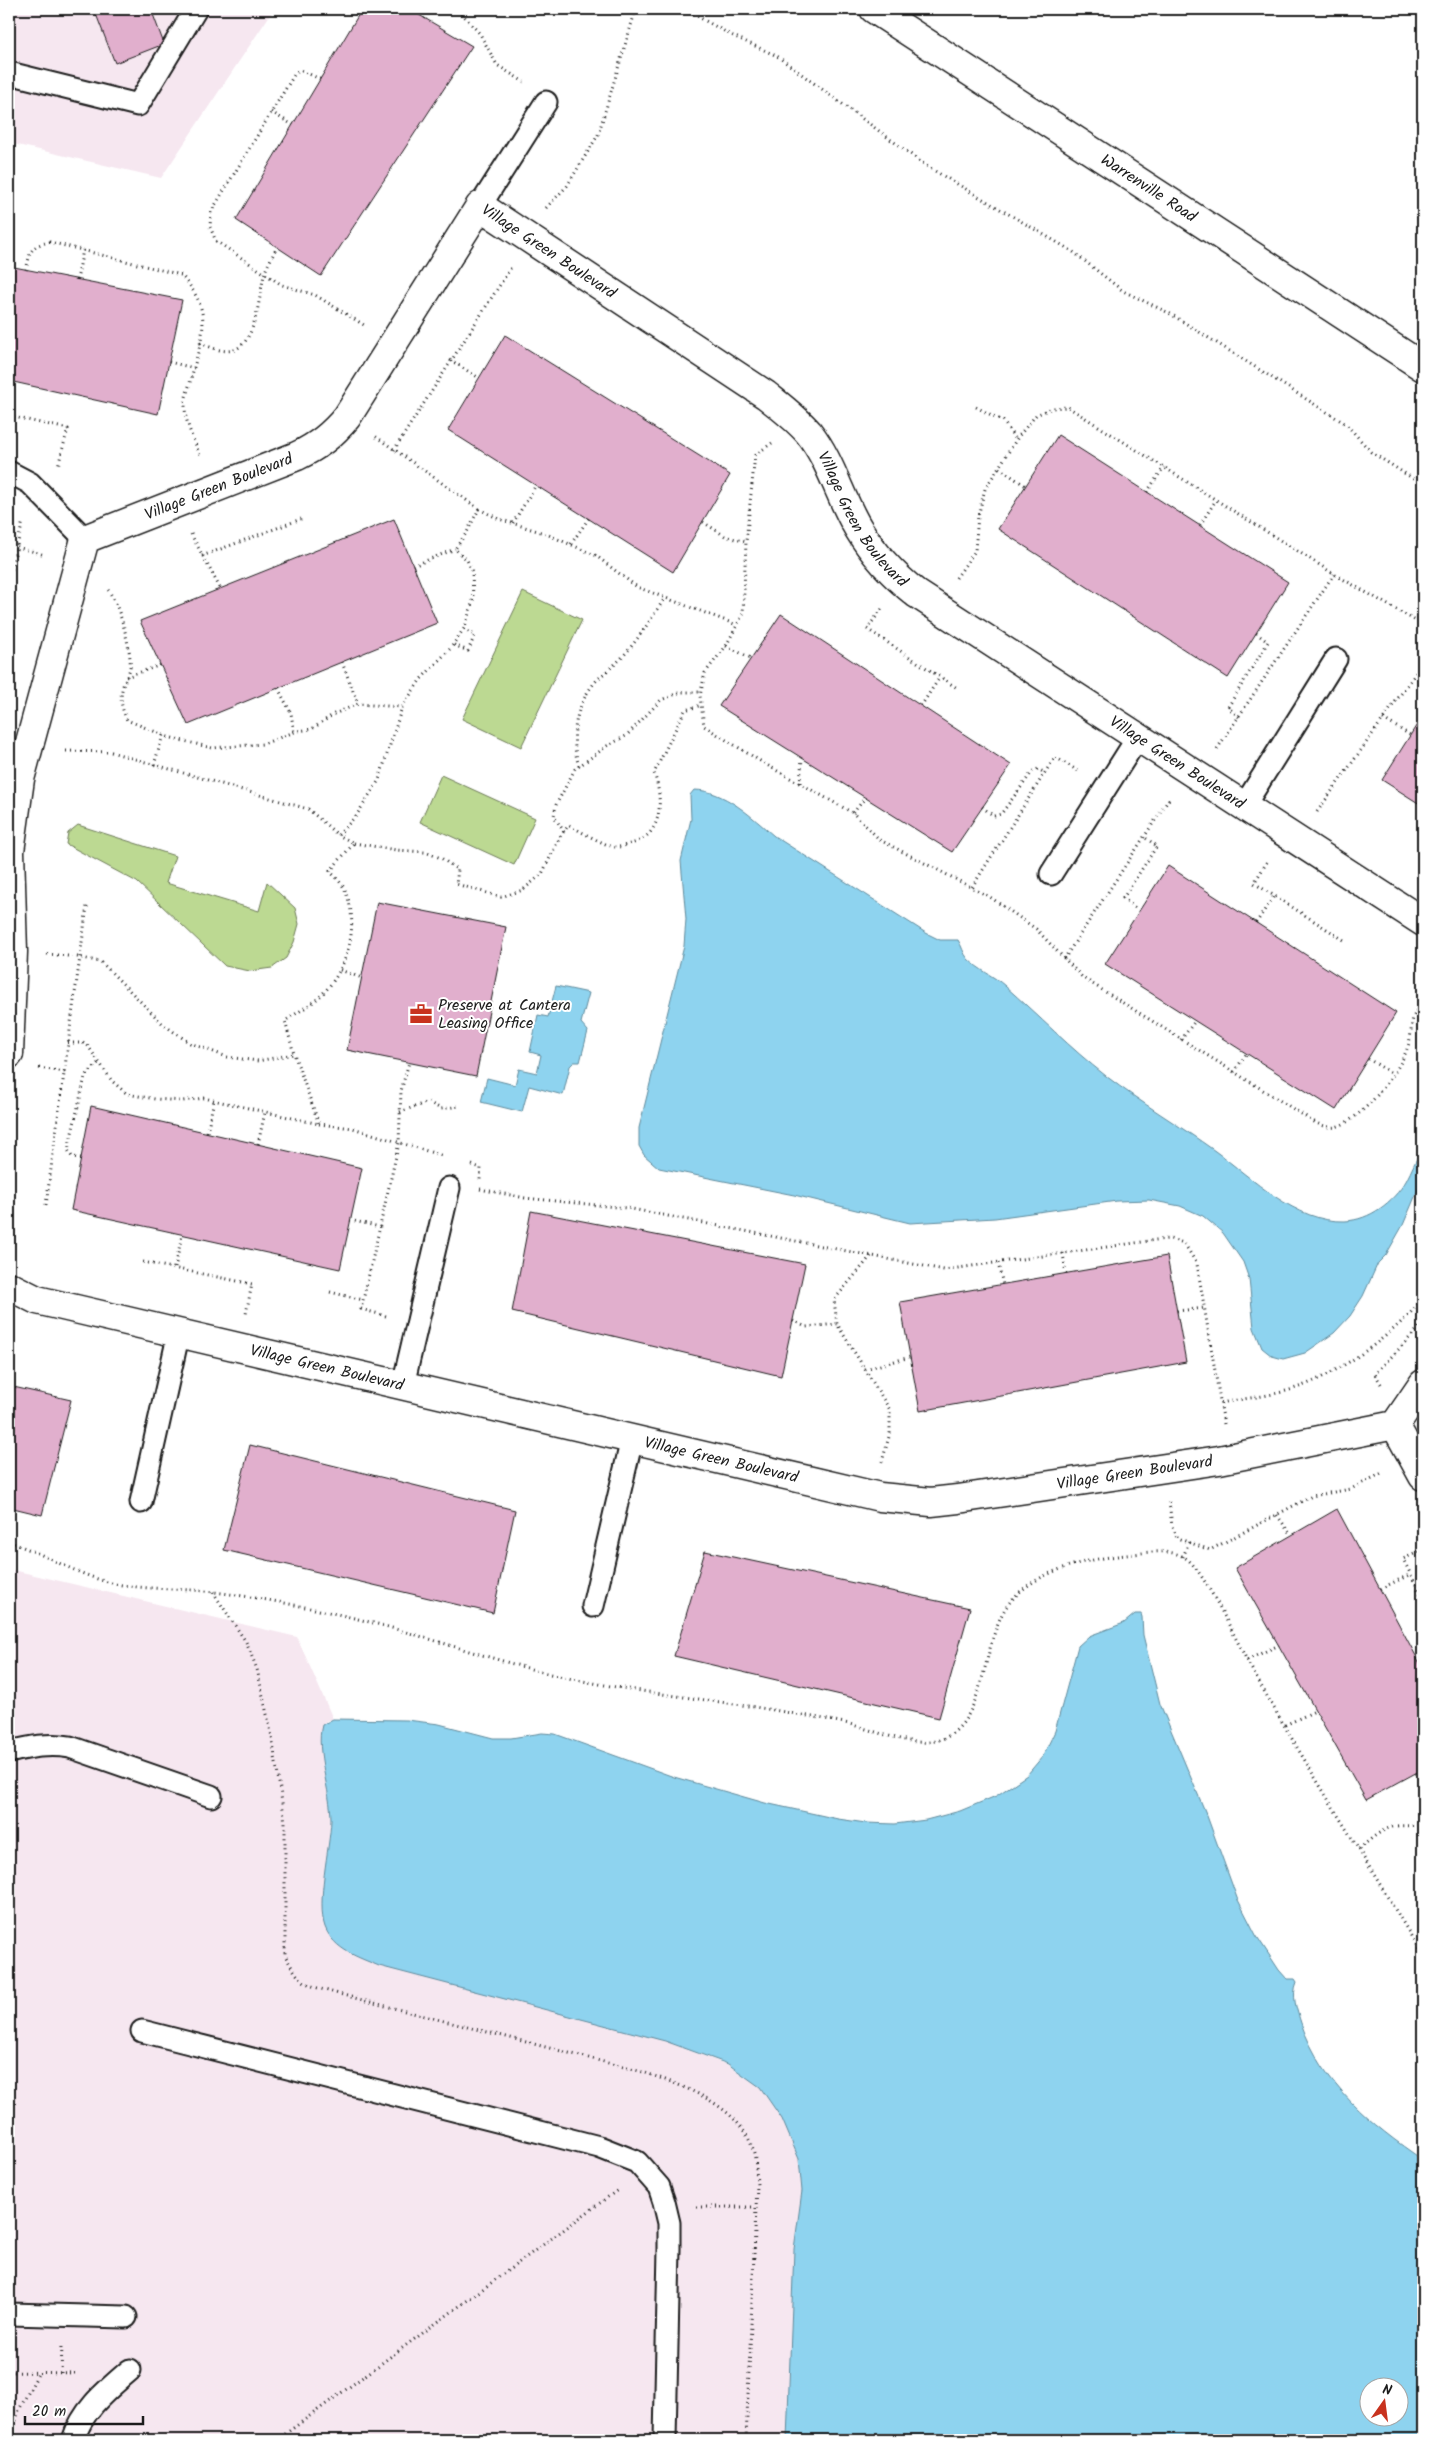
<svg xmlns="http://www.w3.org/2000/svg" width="1432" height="2449" font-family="Kalam,sans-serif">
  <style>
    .built { fill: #f6e7f0 }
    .green { fill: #bcd992; stroke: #6c7a57 }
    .water { fill: #8ed3ef; stroke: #608a9b; fill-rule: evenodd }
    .building { fill: #e1afcd; stroke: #1c1c1c }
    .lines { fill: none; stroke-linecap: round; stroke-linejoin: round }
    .lane-casing { stroke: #1c1c1c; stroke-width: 25 }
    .street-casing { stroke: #1c1c1c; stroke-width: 31 }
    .secondary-casing { stroke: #1c1c1c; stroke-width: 31 }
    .path { stroke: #1c1c1c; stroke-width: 3; stroke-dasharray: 1 4; stroke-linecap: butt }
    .lane { stroke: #fff; stroke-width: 21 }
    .street { stroke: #fff; stroke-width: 28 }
    .secondary { stroke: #fff; stroke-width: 28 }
    .labels { text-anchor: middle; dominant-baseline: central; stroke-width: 4; stroke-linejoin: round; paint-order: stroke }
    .street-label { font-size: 16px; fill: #1c1c1c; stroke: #fff }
    .poi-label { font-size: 16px; fill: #1c1c1c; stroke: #fff; text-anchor: start }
  </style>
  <rect width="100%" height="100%" fill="#fff"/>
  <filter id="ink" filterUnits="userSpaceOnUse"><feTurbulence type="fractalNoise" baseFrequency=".02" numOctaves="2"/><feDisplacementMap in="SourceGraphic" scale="10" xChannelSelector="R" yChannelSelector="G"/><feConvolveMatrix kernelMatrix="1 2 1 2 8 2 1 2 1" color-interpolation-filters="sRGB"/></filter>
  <g filter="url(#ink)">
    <path class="built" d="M9,9H274L161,178L9,143Z
      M9,1569L297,1637L333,1719L326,1721L321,1744L328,1786L331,1820L323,1891L379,1966L665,2041L728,2065L760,2087L782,2119L799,2159L802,2191L794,2249L787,2440H9Z"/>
    <path class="green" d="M523,592L582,620L521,747L462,719Z
      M441,775L535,818L514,865L420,822Z
      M78,825L175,856L166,883L259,911L267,882L295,908L299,924L294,942L286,958L272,968L250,971L225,966L137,882L66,844L68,833Z"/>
    <path class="water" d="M694,790C724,790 752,817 774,836L926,933L940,940H958C962,946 963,953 968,959C979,970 994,976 1005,986C1039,1016 1070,1048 1106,1076C1141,1103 1179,1125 1215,1151C1252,1178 1296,1223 1345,1221C1370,1220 1393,1202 1406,1181C1412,1170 1416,1158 1423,1148V1178L1403,1225L1386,1255L1378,1263L1363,1296L1350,1316L1334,1333L1305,1353L1283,1359L1272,1356L1262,1348L1254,1328L1249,1279L1243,1262L1223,1233L1203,1216L1180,1206L1149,1200L1117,1201L995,1218L910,1223L794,1195L659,1168L644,1155L639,1146V1128L684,946L686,919L681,861L691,819L690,795Z
      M556,986L589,993L581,1023L588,1031L580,1062H574L570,1066L563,1095L529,1086L522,1112L481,1102L487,1078L515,1085L519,1069L537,1073L541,1055L530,1052L538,1015L548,1017Z
      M1135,1614H1141L1142,1617L1143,1635L1160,1704L1207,1816L1237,1898L1256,1935L1279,1970L1287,1979H1295L1297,1982C1291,1996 1297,2010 1301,2023C1323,2085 1370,2124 1423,2160V2440H787L794,2249L802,2191L799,2159L782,2119L760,2087L728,2064L665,2041L379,1966C358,1957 334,1950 325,1927C316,1902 330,1848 331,1820C331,1791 315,1751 322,1725L333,1719L407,1720L439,1724L493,1738H511L542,1733L555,1734L674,1777L765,1803L838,1819L866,1823L895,1824L926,1820L960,1811L996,1796L1027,1775L1043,1756L1055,1731L1078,1646L1089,1636L1124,1623ZM1370,2386H1400V2416H1370Z"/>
    <path class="building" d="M94,9H151L164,44L115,63Z
      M362,9H409L472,46L321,276L236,220Z
      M9,266L182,300L158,414L9,381Z
      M505,335L730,475L673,572L448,430Z
      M1058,435L1288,582L1228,678L998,529Z
      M394,519L437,623L188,725L140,621Z
      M781,614L1011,765L952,852L719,706Z
      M1423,715V806L1382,780Z
      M1168,866L1396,1013L1336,1110L1105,964Z
      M377,902L506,927L476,1076L347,1050Z
      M91,1106L362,1168L340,1269L71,1210Z
      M531,1211L805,1264L781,1376L512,1312Z
      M1167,1256L1186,1362L920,1411L900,1302Z
      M9,1386L71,1400L42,1515L9,1507Z
      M250,1445L515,1510L493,1613L224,1550Z
      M1337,1509L1423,1669V1769L1366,1800L1235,1568Z
      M705,1551L970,1608L939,1718L674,1656Z"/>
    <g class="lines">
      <defs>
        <path id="lane" d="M9,73L138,105L196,9
          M480,206L546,102
          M9,472L30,483L85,539
          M1244,806L1336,659
          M1051,874L1138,737
          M403,1385L449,1188
          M141,1502L179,1332
          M593,1606L632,1439
          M9,1752C30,1747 49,1743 70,1747L211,1796
          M142,2031L599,2147L637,2162L659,2187L664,2202L669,2223V2249L665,2440
          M9,2314L126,2317
          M73,2440C83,2409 106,2391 130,2370"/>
        <g id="street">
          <path id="s1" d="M9,1054L13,952L10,851L20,779L85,539L297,456C318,446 332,435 347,417L480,206L766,395C781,407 796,418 809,433C831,461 840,498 858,528C874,555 893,575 917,594L1423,922"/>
          <path id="s2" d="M9,1286L37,1300L880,1497L931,1502L958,1499L1219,1460L1395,1425L1423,1384"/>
          <path d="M1395,1425L1423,1476"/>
        </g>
        <g id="secondary">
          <path id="s3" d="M874,9L1423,367"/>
        </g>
      </defs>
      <use href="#lane" class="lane-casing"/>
      <use href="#street" class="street-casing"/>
      <use href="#secondary" class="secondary-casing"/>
      <path class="path" d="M452,9L464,16L480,34L497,65L524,82
        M684,9L731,35L777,56L928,167L1072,251L1123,291L1169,313L1346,424L1371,452L1423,485
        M425,19L431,9
        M320,79L300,70L294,75L211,212L210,227L216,241L282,285L315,295L364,325
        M271,112L293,125
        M546,208L567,186L598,135L636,9
        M26,270C31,251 29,246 50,242L181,275C215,313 202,334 191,379C189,387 185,397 185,406C185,423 194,441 201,457
        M77,280L83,250
        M200,343C210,347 223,353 234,350C258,341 259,291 265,272C268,264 273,255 277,247
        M450,360L479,378
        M169,362L194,368
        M976,407L1003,421L1016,440
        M9,416L68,429L58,466
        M772,443L755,455L746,542L743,614L726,646L705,673L700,696L704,726L765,764L853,813L880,840L990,897L1036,929L1083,978L1316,1123C1321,1125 1329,1128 1335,1127C1361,1121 1398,1074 1407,1049C1415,1028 1406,1022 1423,1002
        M394,450L512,266
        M999,468L1026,486
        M1147,492L1164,467
        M479,509L499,519L544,533L595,555L637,587L737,625
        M703,522L725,536L746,542
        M513,523L536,485
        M1200,525L1216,500
        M191,534L220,588
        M571,544L589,518
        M17,547L45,555
        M202,556L301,519
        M413,566L455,549
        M956,578L975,551L978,516L985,489L1018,437L1036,415L1052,408L1068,407L1334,574L1423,625
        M9,579L23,521
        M108,590C119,604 132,650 130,668C129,673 126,678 124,683C119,697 121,707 127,720L168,737L212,748L263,744L297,731L312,729L334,714L358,704L402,707L421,679L450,649L465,627L473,600L472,571L467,560L455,549L467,532L479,509L375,436
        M882,609L867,629L957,688
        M454,645L468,651L475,635L464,630
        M726,646L751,658
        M342,662L358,704
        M126,677L161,665
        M278,688L291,713L294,732
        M921,706L940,677
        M1239,717L1228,707L1268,642L1256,633
        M1383,719L1410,735
        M1217,749L1334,574
        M66,751L111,752L308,809L338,835L356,816L379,780L402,707
        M154,765L163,735
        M579,766C569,736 576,703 597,680C606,671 617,664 625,654C640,637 652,617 665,598
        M800,783L802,758
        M982,807L994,816L1001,814L1033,771L1038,769L1045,773
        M1317,812L1423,663
        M853,813L865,798
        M564,832L554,816L556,805L575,769L607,746L626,736L661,700L681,692H701
        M354,843L396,850L425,852L441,858L458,870L456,884L501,897L523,890L542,874L561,835L569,825C578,830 606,846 615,847C619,848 626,845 630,844C664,836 663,799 654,773L685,710L702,705
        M1267,862L1254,883L1344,940
        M972,887L1055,757L1080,772
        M1139,911L1123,898L1157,846L1144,837
        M1256,923L1274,896
        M47,954L78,957L101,962L164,1025L190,1043L227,1057L258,1061L294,1054
        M1064,959L1169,799
        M340,970L362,978
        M1181,1040L1195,1021
        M68,1043H83L88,1046L112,1081L127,1094L155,1099L183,1101L204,1098L319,1124L294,1054L285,1021C295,1014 307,1007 317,999C347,973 361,927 345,890C342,883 335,877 330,871L354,843L338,835
        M1368,1059L1393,1074
        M39,1068L65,1072
        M1234,1072L1247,1053
        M400,1112L428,1102L441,1109L459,1106
        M319,1124L353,1128L443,1156
        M207,1132L214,1100
        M258,1144L265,1112
        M81,1158L72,1157L68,1150L85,1077L99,1062
        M472,1165L481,1168L480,1180
        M480,1189L525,1198L627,1208L944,1270L1156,1240L1170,1239L1184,1243L1197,1264L1224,1424
        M46,1205L87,906
        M350,1220L380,1227
        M1063,1253L1066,1274
        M871,1256L834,1300L837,1324L890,1410V1433L882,1462
        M143,1262L252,1284L246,1314
        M998,1263L1003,1285
        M175,1268L182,1235
        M330,1292L363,1300
        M1419,1303L1423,1310
        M1177,1311L1205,1308
        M386,1316L361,1309L399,1143L401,1091L409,1062
        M793,1321L806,1327L837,1324
        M865,1369L910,1357
        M1381,1384L1375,1374L1418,1329L1423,1313
        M1221,1403C1245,1398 1273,1396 1296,1388C1335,1376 1401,1331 1423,1297
        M1169,1502L1172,1526L1177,1538L1210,1550L1312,1496L1351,1489L1382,1473
        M1277,1515L1291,1535
        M9,1542C46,1554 78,1576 116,1584C148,1590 182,1588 214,1592C263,1598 314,1608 362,1620C425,1636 487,1658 550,1674C631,1693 715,1699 796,1714C814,1717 831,1720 849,1724C872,1730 893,1739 917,1742C989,1748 978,1647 1007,1606C1032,1571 1086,1559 1126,1555C1144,1553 1171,1547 1187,1559C1204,1571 1238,1644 1250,1666C1305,1764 1366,1860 1423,1956
        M1423,1550L1403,1559L1423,1599
        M1183,1557L1189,1542
        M1380,1589L1411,1574
        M213,1592L246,1642L257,1669L272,1737L285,1822V1955C301,1986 307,1985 339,1994L643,2072C680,2085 726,2100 747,2136C756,2150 756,2169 757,2185L746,2440
        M1247,1660L1279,1645
        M1285,1725L1315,1711
        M1416,1773L1423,1784
        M1359,1849C1371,1839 1381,1829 1396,1826C1406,1825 1413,1827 1423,1823
        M696,2207H756
        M9,2372L78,2373
        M61,2373L62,2346
        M10,2440L19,2410L39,2372
        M277,2440L619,2189"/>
      <use href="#lane" class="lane"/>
      <use href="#street" class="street"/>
      <use href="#secondary" class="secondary"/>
    </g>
  </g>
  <defs>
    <symbol id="office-bare" viewBox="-9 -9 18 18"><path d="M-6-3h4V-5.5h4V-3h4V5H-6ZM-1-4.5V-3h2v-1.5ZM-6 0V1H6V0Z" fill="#c8321e" stroke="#fff" stroke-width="2.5" paint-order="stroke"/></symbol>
  </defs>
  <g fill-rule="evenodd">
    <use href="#office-bare" x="405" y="998" width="32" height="32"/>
  </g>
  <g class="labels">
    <g class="street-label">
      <text stroke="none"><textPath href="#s3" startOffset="328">Warrenville Road</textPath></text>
      <text stroke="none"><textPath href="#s1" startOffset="1148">Village Green Boulevard</textPath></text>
      <text stroke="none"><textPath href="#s1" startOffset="668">Village Green Boulevard</textPath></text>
      <text stroke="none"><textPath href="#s1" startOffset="1568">Village Green Boulevard</textPath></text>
      <text stroke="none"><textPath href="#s1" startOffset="1972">Village Green Boulevard</textPath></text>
      <text stroke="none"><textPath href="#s2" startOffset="329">Village Green Boulevard</textPath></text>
      <text stroke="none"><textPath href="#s2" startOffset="734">Village Green Boulevard</textPath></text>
      <text stroke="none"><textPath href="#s2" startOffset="1154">Village Green Boulevard</textPath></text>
    </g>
    <g class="poi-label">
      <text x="438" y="1005">Preserve at Cantera<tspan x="438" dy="18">Leasing Office</tspan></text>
    </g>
  </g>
  <rect width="1432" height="2449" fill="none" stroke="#fff" stroke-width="30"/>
  <rect x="15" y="15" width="1402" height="2419" fill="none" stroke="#1c1c1c" stroke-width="2" filter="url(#ink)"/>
  <g transform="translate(1384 2402) rotate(14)"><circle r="24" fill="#ffffff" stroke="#a4a4a4"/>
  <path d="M0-4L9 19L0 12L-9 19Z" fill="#c8321e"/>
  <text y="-8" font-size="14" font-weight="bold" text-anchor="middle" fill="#1c1c1c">N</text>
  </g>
  <path d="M25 2416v8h118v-8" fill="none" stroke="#1c1c1c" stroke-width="2.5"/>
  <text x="32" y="2416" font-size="15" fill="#1c1c1c" stroke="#ffffff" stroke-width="4" paint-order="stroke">20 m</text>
</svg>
